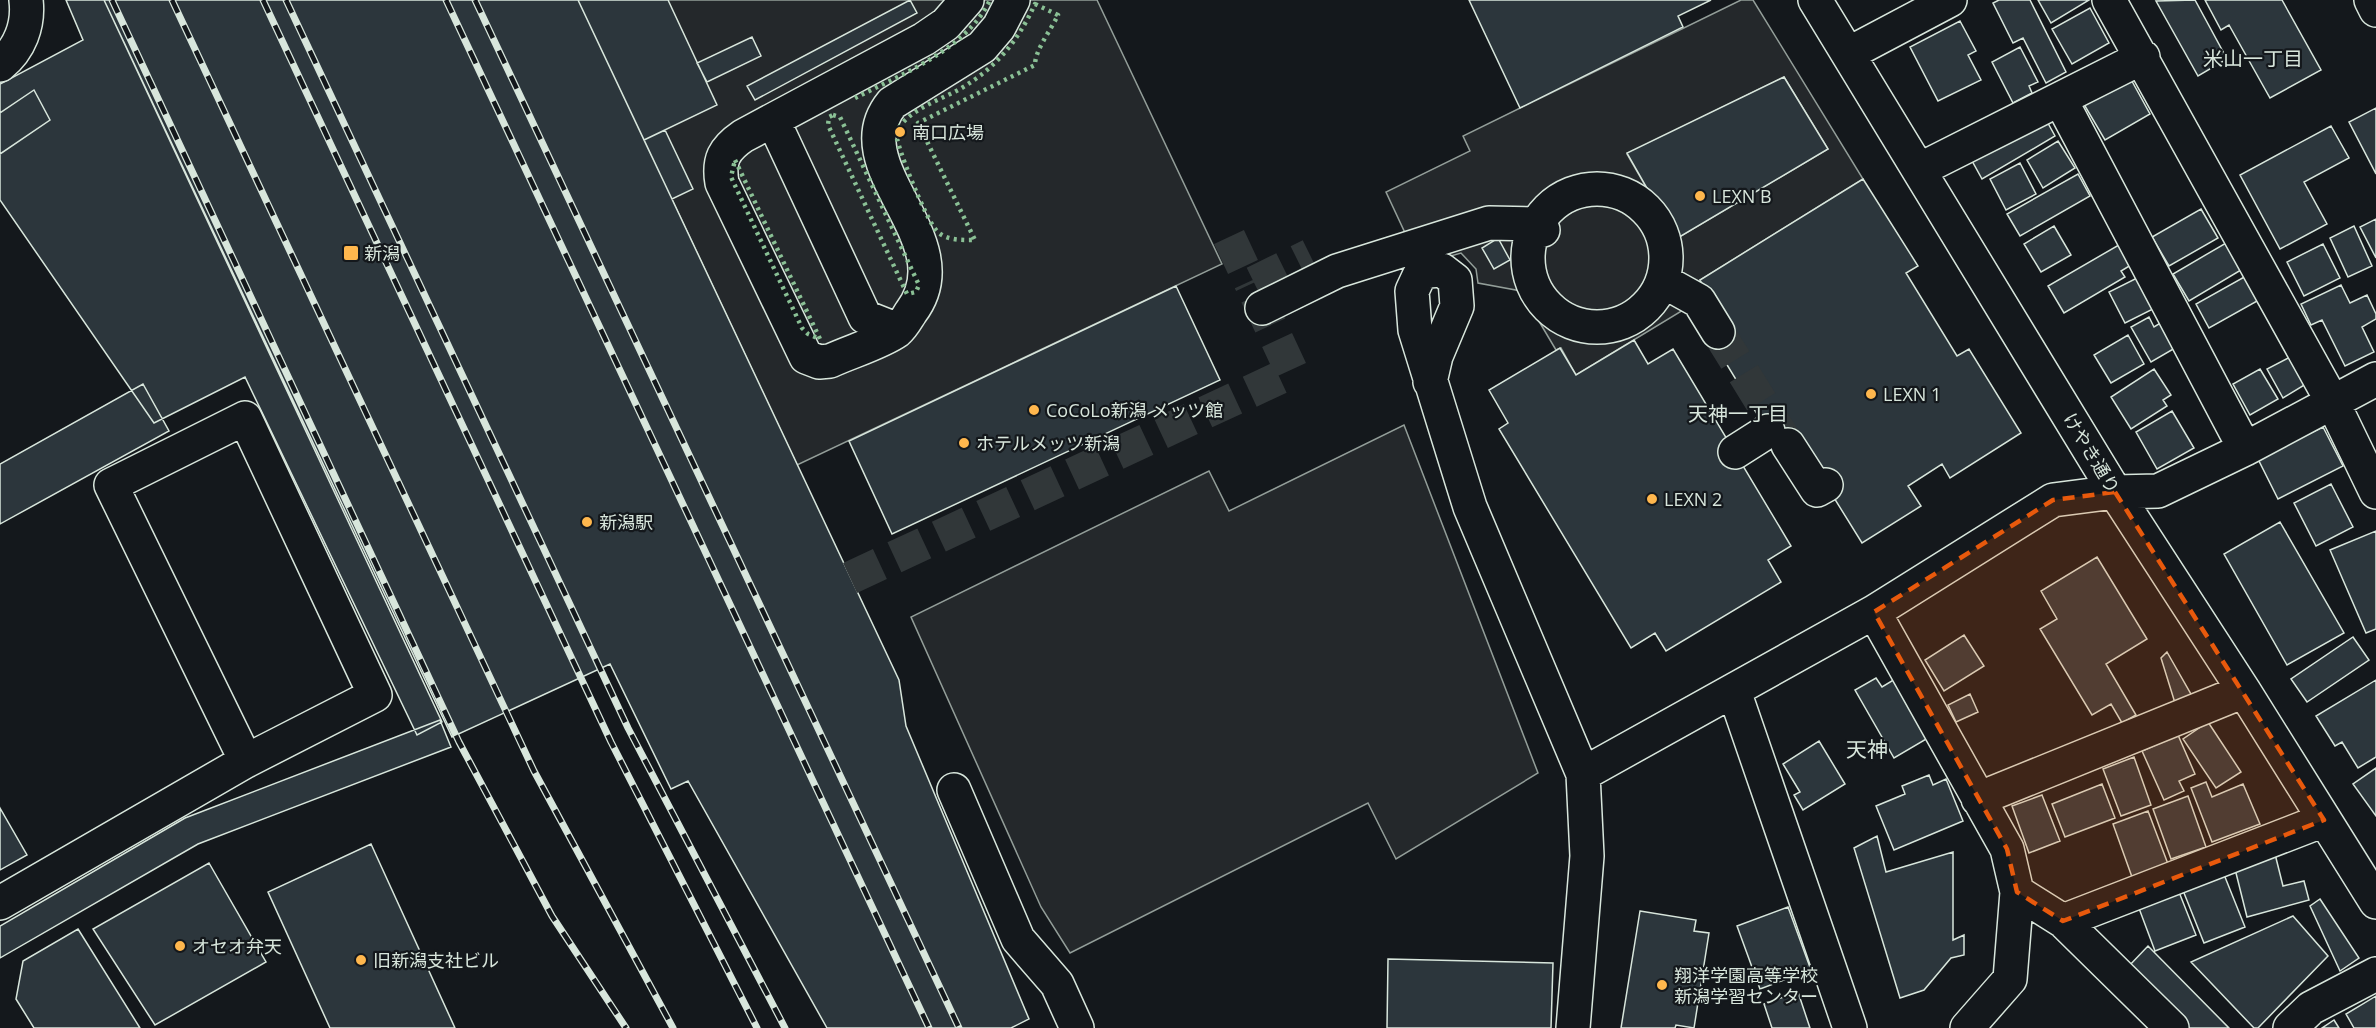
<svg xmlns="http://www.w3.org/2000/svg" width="2376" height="1028" font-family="'Open Sans','Noto Sans JP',sans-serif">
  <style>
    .parking { fill: #24282b; stroke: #939e99; stroke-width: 1.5; fill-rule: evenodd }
    .building { fill: #2c363c; stroke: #d8e6dc; stroke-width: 1.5 }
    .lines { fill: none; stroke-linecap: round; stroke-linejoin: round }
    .minor-tunnel { stroke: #313739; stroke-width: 33; stroke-dasharray: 33 16; stroke-linecap: butt }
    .minor-casing { stroke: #d8e6dc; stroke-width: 36 }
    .minor { stroke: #14181c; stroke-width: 33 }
    .rail-casing { stroke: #d8e6dc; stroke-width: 7 }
    .rail { stroke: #14181c; stroke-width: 4.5; stroke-dasharray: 14; stroke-linecap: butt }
    .hedge { stroke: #8ac095; stroke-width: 4.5; stroke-dasharray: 3 4.5; stroke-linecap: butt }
    .marked { fill: #e8590c; fill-opacity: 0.2; stroke: #e8590c; stroke-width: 4.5; stroke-dasharray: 12 8; stroke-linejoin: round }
    .poi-dot { fill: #ffb74d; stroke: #14181c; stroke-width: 2 }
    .labels { text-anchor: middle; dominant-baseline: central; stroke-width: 4.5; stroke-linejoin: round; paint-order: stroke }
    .poi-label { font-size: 18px; fill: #d8e6dc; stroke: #14181c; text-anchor: start }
    .street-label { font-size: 18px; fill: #d8e6dc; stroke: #14181c }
    .neighbourhood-label { font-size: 20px; fill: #d8e6dc; stroke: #14181c }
    .quarter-label { font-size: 21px; fill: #d8e6dc; stroke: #14181c }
  </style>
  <rect width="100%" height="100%" fill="#14181c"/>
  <path class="parking" d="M578,0H1097L1222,264L797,465Z
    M1741,0H1753L1863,179L1700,280L1708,295L1576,375L1561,348L1556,350L1521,291L1478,283L1476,269L1461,253L1420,265L1386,192L1470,151L1463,136ZM1784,77L1828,149L1676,239L1627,154Z
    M1404,425L1538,773L1396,859L1368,803L1070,953L1041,907L911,617L1209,471L1229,511Z"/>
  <path class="building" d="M66,0H104L442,722L417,735L245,377L154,423L0,200V84L83,40Z
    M104,0H578L899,680L906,726L1029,1019L1011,1028H827L688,781L671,789L610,664L452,737Z
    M578,0H668L717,105L644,140Z
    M910,0L917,13L755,100L747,86Z
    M1469,0H1711L1678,16L1683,27L1520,108Z
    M1999,0H2030L2066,72L2046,83L2023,38L2013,43L1993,3Z
    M2038,0H2089L2051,23Z
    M2195,0L2227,59L2198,76L2156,1Z
    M2205,0H2282L2321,70L2270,98L2229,25L2221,30Z
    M2090,8L2109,43L2072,64L2052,29Z
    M1960,21L1976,51L1968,55L1981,80L1938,101L1910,47Z
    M752,37L761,56L707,82L697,63Z
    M2020,47L2038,82L2029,86L2032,93L2013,103L1992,62Z
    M2128,74L2150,114L2105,140L2082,101Z
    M1784,77L1828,149L1676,239L1627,153Z
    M34,90L50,120L0,154V113Z
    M2376,108V174L2349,122Z
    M2044,116L2055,136L1982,179L1971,159Z
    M2331,126L2349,158L2304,182L2327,224L2280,249L2240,175Z
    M665,130L693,189L672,199L644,140Z
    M2058,141L2075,168L2043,188L2027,160Z
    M2020,163L2036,194L2006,210L1990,179Z
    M2078,174L2090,196L2020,236L2007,214Z
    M1863,179L1918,266L1906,273L1957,356L1969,349L2021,433L1950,478L1942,464L1908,486L1921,506L1862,543L1797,438L1779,450L1710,337L1726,327L1700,280Z
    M2201,209L2218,238L2169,266L2152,237Z
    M2376,219V258L2360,227Z
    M2054,226L2071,255L2041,272L2024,244Z
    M2354,226L2372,266L2348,277L2330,238Z
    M1498,238L1510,260L1494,269L1482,248Z
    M2124,242L2136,262L2121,271L2125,277L2064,313L2048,286Z
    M2226,243L2241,270L2189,301L2173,274Z
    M2323,244L2340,278L2304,296L2287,262Z
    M2141,276L2157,307L2125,323L2109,292Z
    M2246,276L2259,300L2209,328L2196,304Z
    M2341,285L2350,303L2367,295L2376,314V319L2362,327L2374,352L2345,366L2322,320L2311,325L2301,304Z
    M1176,286L1220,380L892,534L849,441Z
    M2149,317L2154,327L2167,319L2182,344L2151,362L2131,327Z
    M2128,335L2144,364L2111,383L2094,355Z
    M1634,340L1648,364L1673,349L1791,546L1768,560L1781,582L1666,651L1655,633L1631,648L1499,429L1508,423L1489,390L1560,348L1576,375Z
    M2290,357L2306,384L2283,398L2267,369Z
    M2154,369L2171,395L2163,400L2167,406L2131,429L2111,397Z
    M2260,369L2278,399L2250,415L2233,384Z
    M143,384L169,431L0,524V464Z
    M2172,411L2194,448L2157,469L2136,432Z
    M2323,427L2343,466L2278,499L2258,459Z
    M2331,484L2353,527L2316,546L2294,503Z
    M2280,522L2344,633L2287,665L2224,554Z
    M2376,531V629L2366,633L2330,550Z
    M2097,557L2147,639L2106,664L2136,715L2122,723L2111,704L2092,715L2040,629L2057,619L2041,591Z
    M1964,635L1984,666L1944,691L1925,660Z
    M2353,637L2369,660L2307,702L2291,679Z
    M2167,652L2192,696L2175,703L2161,658Z
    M1876,678L1882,687L1895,679L1928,738L1894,758L1855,690Z
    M2376,680V757L2358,768L2342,742L2335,746L2316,716Z
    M1970,694L1978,712L1956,722L1948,705Z
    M440,720L451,747L198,844L0,958V926L185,818Z
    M2208,722L2241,772L2216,788L2183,739Z
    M2178,735L2195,774L2179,781L2184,791L2164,800L2142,751Z
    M1819,741L1845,784L1803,810L1794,795L1800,792L1783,764Z
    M2134,757L2151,805L2121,816L2103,769Z
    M2376,768V816L2353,784Z
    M1929,775L1933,785L1946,779L1963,821L1894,850L1876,806L1905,794L1902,786Z
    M2206,782L2212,797L2243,784L2260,824L2212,842L2191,788Z
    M2102,784L2115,818L2065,837L2052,804Z
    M2042,795L2060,841L2029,853L2012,806Z
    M2188,796L2206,847L2171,859L2153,809Z
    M0,808L27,855L0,870Z
    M2148,811L2168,864L2132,877L2113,824Z
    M1877,836L1886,872L1953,852V940L1964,935V955L1951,958L1924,990L1900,998L1854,848Z
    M371,844L455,1028H330L268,892Z
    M2274,850L2283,886L2304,881L2309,900L2247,917L2233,861Z
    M209,863L266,962L155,1025L93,929Z
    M2223,872L2245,927L2204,943L2182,888Z
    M2177,887L2196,935L2155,951L2137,903Z
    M2320,899L2359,958L2340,971L2310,906Z
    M1788,907L1811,970L1760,989L1737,926Z
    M1640,911L1696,920L1694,931L1709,933L1694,1028L1676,1025L1675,1028H1621Z
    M2293,916L2328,956L2258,1028H2254L2191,962Z
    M78,929L140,1028H34L16,999L23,961Z
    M2148,946L2229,1028H2187L2127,968Z
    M1388,959L1553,963L1551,1028H1387Z
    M1798,992L1810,1028H1772L1764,1004Z
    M2376,996V1028H2354L2346,1014Z
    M2334,1020L2339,1028H2322Z"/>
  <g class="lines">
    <path class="minor-tunnel" d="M1229,237L1251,284
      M1718,332L1788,445
      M850,578L1292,372L1251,284L1310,255"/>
    <defs>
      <path id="minor" d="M967,0L946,24L924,39L743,136C724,149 718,160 722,183L806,357L819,362L830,361C849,352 880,343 897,331C903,326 907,318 911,312C966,240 839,167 892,103L982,47L999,27L1013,0
        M1815,0L2115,492L2244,691L2376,902
        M2109,0L2332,401L2376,492
        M2371,0L2376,10
        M1848,54L1950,0
        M0,65C20,49 29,25 26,0
        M2060,99L2245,449
        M773,120L865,317L898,330
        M1919,170L2143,57
        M1528 258a69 69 0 1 1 138 0a69 69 0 1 1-138 0Z
        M1663,281L1699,301L1718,332
        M1262,308L1337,271L1489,223L1537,224L1543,230
        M1430,382L1436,356L1457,306L1455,280L1442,270L1428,271L1419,276L1412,291L1415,330L1470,507L1583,774L1587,856L1573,1028
        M1788,445L1817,490L1826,485
        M1735,452L1768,431
        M1874,612L2007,849L2017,892L2010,979L1967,1028
        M1734,691L1850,1028
        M1583,774L1874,612L2053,500L2115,492L2158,491L2245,449L2376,379
        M954,790L1018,939L1057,984L1077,1028
        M1978,799L2244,691
        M2017,892L2063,921L2172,1028
        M0,903L246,761L375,695L245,418L111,485L246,761
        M2063,921L2324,820
        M2290,1028L2311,1008L2376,974"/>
    </defs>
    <use href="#minor" class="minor-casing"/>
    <use href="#minor" class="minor"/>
    <defs>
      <path id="rail" d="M112,0L459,742L552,916L626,1028
        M172,0L534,771L673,1028
        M263,0L611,742L757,1028
        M286,0L628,728L785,1028
        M446,0L929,1028
        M475,0L959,1028"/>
    </defs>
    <use href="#rail" class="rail-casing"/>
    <use href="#rail" class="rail"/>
    <path class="hedge" d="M1035,4L1058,15C1051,30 1035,50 1035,65L918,123L975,240C963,240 945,241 936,230C926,219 896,146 896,132C909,109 938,101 960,89C996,68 1018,41 1035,4Z
      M855,98C902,74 966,50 990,0
      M833,115L840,117L919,285L916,292L907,294L828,125L829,117Z
      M735,160L820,339L808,334L802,328L731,177Z"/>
  </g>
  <path class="marked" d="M2115,492L2324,820L2063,921L2017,892L2007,849L1874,612L2053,500Z"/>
  <g class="poi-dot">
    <circle cx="900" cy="132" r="6"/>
    <circle cx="1700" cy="196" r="6"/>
    <rect x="343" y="245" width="16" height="16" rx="3"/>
    <circle cx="1871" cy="394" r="6"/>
    <circle cx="1034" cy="410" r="6"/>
    <circle cx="964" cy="443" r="6"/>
    <circle cx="1652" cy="499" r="6"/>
    <circle cx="587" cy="522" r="6"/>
    <circle cx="180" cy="946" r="6"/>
    <circle cx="361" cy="960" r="6"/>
    <circle cx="1662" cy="985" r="6"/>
  </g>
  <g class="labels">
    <g class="poi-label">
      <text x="912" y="132">南口広場</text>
      <text x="1712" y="196">LEXN B</text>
      <text x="364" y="253">新潟</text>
      <text x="1883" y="394">LEXN 1</text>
      <text x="1046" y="410">CoCoLo新潟 メッツ館</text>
      <text x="976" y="443">ホテルメッツ新潟</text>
      <text x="1664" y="499">LEXN 2</text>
      <text x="599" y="522">新潟駅</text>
      <text x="192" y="946">オセオ弁天</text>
      <text x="373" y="960">旧新潟支社ビル</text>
      <text x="1674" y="975">翔洋学園高等学校<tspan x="1674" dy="21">新潟学習センター</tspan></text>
    </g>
    <g class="street-label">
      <text transform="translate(2092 453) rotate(59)">けやき通り</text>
    </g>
    <g class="neighbourhood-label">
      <text x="2253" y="58">米山一丁目</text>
      <text x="1738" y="413">天神一丁目</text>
    </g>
    <g class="quarter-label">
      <text x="1867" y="749">天神</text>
    </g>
  </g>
</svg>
